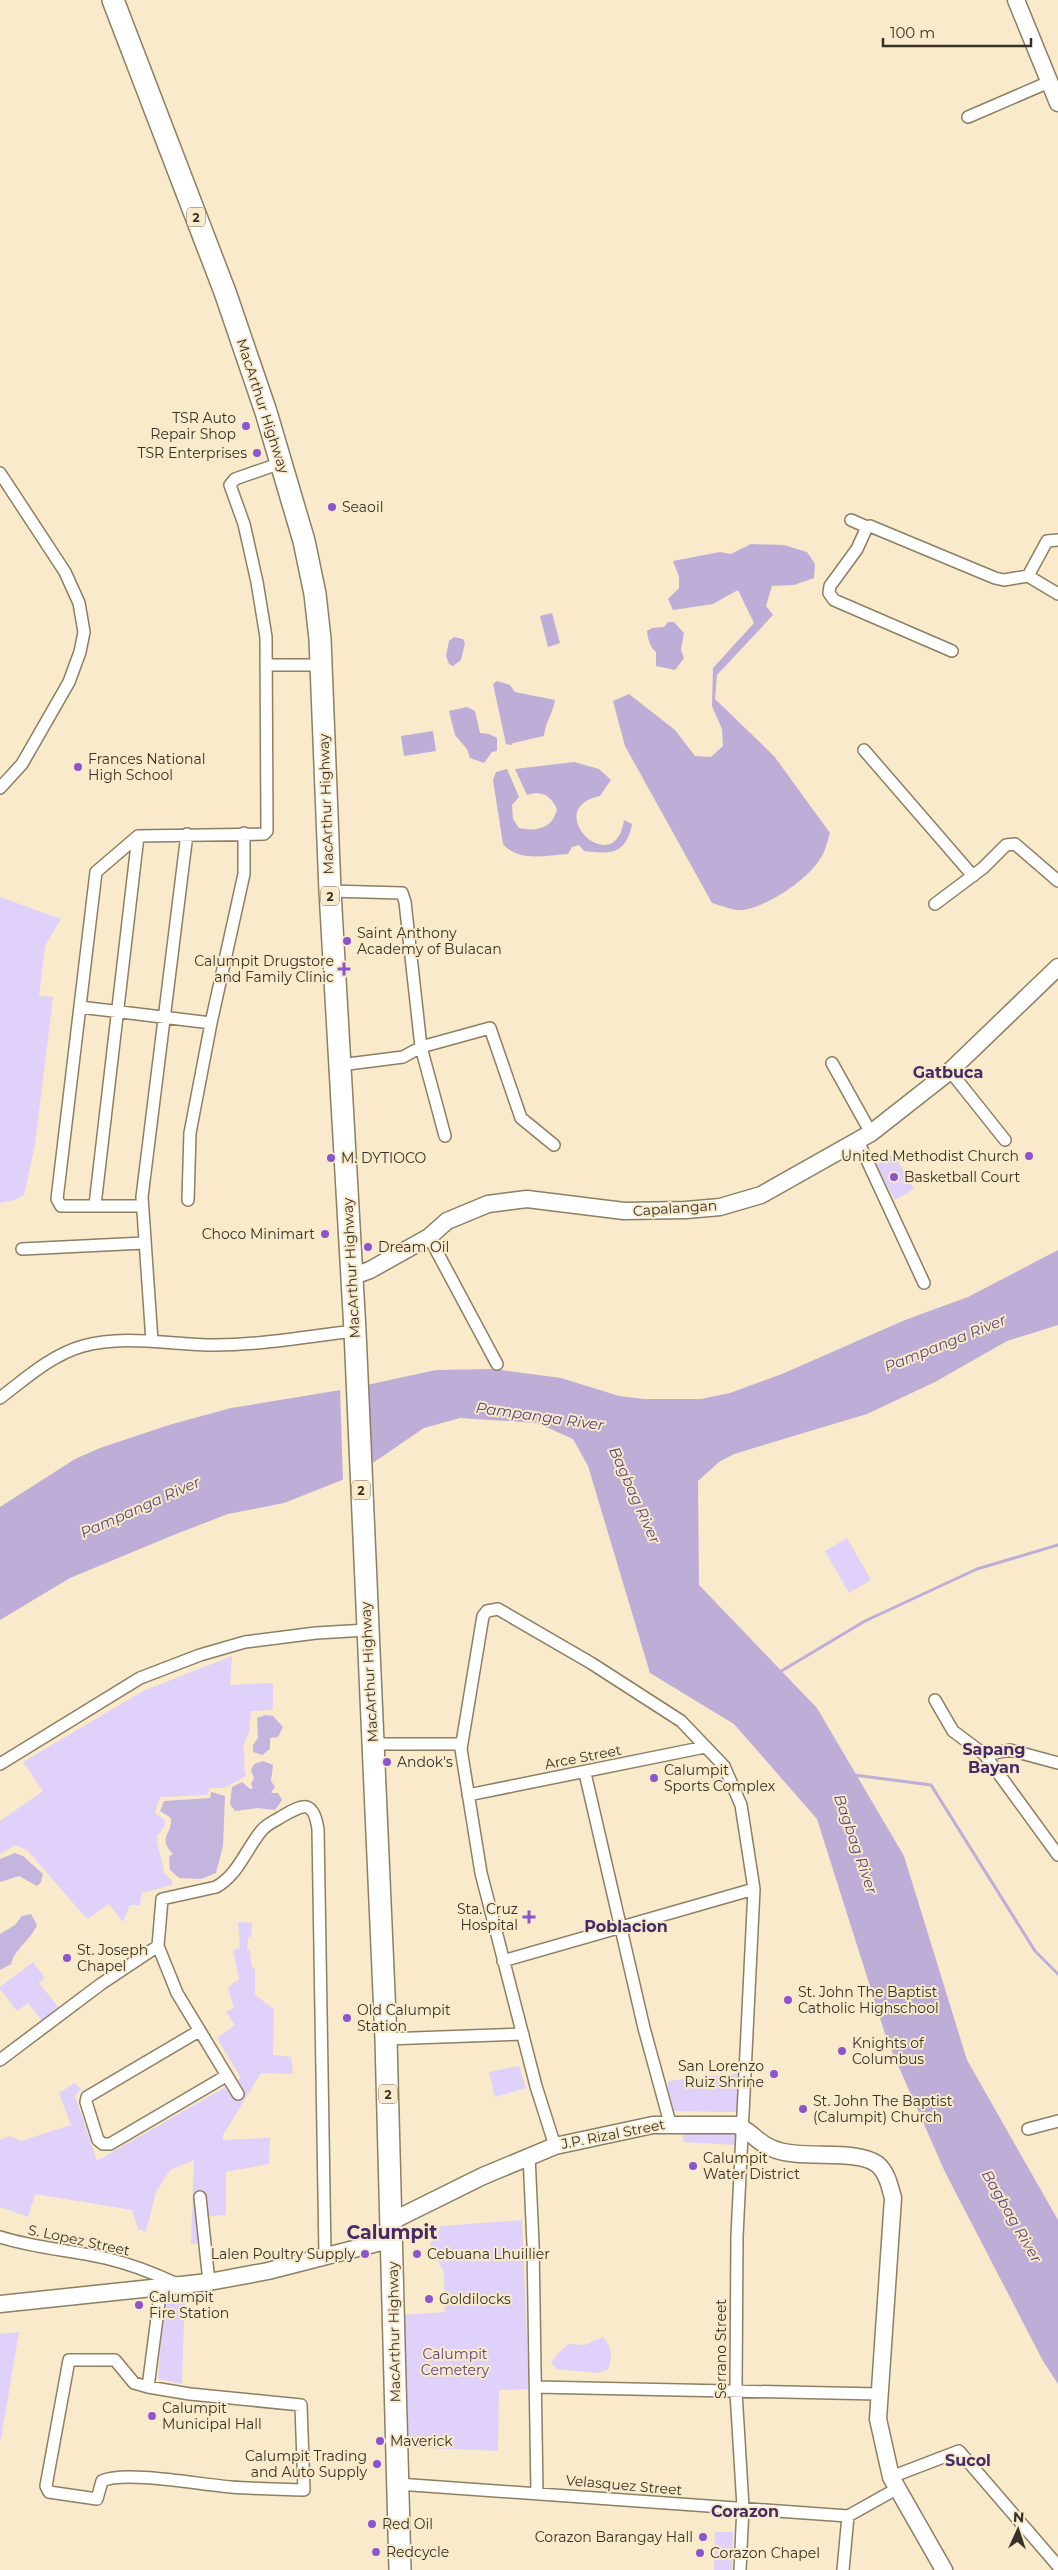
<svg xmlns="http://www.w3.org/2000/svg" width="1058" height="2570" font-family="Montserrat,sans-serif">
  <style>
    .green { fill: #dfd1f9 }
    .forest { fill: #c4b5df }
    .water { fill: #bdadd7 }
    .pier { fill: #f8eaca }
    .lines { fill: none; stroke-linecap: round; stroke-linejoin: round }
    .stream { stroke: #bdadd7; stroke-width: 3 }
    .street-casing { stroke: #8c7f62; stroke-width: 14 }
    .secondary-casing { stroke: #8c7f62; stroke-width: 19 }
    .highway-casing { stroke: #8c7f62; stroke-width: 24 }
    .street { stroke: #fff; stroke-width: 11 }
    .secondary { stroke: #fff; stroke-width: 16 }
    .highway { stroke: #fff; stroke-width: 21 }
    .poi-dot { fill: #8b55cd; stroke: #f8eaca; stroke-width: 2 }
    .labels { text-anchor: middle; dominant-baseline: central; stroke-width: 4; stroke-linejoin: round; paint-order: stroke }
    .shield { fill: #f8eaca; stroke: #726957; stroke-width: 1 }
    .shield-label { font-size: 12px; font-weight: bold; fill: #383226 }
    .street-label { font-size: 14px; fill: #383226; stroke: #f8eaca }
    .poi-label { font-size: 14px; fill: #383226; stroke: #f8eaca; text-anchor: start }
    .park-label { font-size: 14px; fill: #5e477e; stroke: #f8eaca }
    .water-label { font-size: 15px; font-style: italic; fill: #5c457c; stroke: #f8eaca }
    .quarter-label { font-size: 16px; font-weight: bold; fill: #452c66; stroke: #f8eaca }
    .district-label { font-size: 19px; font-weight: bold; fill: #452c66; stroke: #f8eaca }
  </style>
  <rect width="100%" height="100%" fill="#f8eaca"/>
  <path class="green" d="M0,897L61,919L45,946L39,996L53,997L35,1144L24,1195L15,1200L0,1203Z
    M894,1154L914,1189L895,1200L875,1165Z
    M847,1538L871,1580L849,1593L825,1551Z
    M232,1656L230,1685L273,1683V1710L251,1711L249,1733L243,1746C246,1756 242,1765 246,1776L224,1788H210L207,1795L160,1797L155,1813L165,1820L164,1828L157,1836C157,1849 163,1860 164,1873L172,1880V1885L142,1893L140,1905H130L123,1922L109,1904L87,1919L28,1851L16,1845L0,1854V1821L43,1791L23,1762L143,1691Z
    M238,1922L252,1923L251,1936L248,1938L247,1949L250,1951L252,1967L255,1969V1995L274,2009L273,2055L291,2057L293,2074L261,2073L223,2135V2140L270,2138L269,2164L226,2172V2215L210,2216L208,2243L191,2244L194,2160L170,2170L156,2192L146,2232L138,2229L132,2210L35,2194L28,2217L0,2207V2140L10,2136L21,2141L71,2125L59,2093L75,2083L81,2089L75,2096L97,2161L241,2078L217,2038L235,2025L226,2012L234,2008L228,1987L239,1979L233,1950L240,1948Z
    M33,1962L45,1978L39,1983L59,2008L42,2021L28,2003L17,2011L0,1989V1987Z
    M519,2066L526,2088L495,2097L489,2072Z
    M743,2073L740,2108L735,2112L668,2111V2081Z
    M683,2125L734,2127L736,2145L683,2142Z
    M522,2220L529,2389L499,2390L498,2451L405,2447L401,2315L445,2312L444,2273L430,2244L441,2226Z
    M185,2290L182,2384L158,2379L165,2292Z
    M19,2332L1,2438L0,2442V2334Z
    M603,2337C612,2348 613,2356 608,2370L596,2373L557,2369L551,2363L557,2354L569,2344L585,2345Z
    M715,2532H733L732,2570H714Z"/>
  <path class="forest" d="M265,1715L273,1716L283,1727L278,1737L270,1738V1749L262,1755L253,1752V1745L258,1738L257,1718Z
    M263,1761L273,1765L271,1781L275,1787L271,1793H278L282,1800L275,1810L257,1808L235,1811L230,1804L232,1787L242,1782L250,1789L253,1788L251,1784L254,1778L251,1770L254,1764Z
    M211,1792L225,1796L223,1846L216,1873L201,1879L179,1878L170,1870L169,1857L173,1854C157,1837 172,1836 171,1818L160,1811L164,1801L210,1798Z
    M15,1853L23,1856L43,1874L41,1882L37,1886L19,1876L0,1882V1859Z
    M31,1914L37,1925C31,1940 15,1948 11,1964L0,1970V1934L15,1925L22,1916Z"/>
  <path class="water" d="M751,544L784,545L807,552L815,564L814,578L794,585L772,586L766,606L773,615L717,675L715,699L774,756L830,833C827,843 825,853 818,862C804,882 766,907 742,910C733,911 720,905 712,903L625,746L613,701L629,694L675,730L695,756L711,757L723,746L722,729L712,706L713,668L754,623L738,590L713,604L673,610L668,599L679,588V577L673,561L720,552L731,554Z
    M552,613L560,643L548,647L540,616Z
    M668,622H674L684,633L681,650L684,658L675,670L656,666V652C650,647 648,640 647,631L652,628L664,627Z
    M454,637L463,639L465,643L461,660L453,666L449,664L446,656L449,641Z
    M497,681L510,685L515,692L555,700C553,713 545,723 544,736L513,743L511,745L506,744L493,684Z
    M467,707L475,711L480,733L489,734L497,738V751L492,752L484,763L470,758L467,749L455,735L449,711Z
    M433,731L436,751L404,756L401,736Z
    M574,762L599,769L611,780L600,796C539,809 615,883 624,820L632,824C626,855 611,854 584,851L579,845L572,847L568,854C546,855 519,863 503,844L493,780L496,772L507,769L519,797L512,805L513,819L519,828C537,832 553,828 557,809C551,796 542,790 527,795L515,769Z
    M1058,1250V1325L1007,1341L935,1382L867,1414L734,1454L719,1462L698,1481L699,1585L817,1708L904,1856L967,2060L1058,2220V2384L1043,2361L945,2172L887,2040L817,1819L734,1724L650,1673L588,1466L573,1439L537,1423L460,1418L424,1428L355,1475L284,1503L228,1514L171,1536L70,1578L0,1620V1507L75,1459L100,1448L169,1425L231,1408L353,1388L436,1370L493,1369L561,1378L619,1396L644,1399H701L730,1393L782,1374L905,1320L968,1297Z"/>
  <path class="pier" d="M352,1385L356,1477L343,1482L340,1387Z"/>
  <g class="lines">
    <path class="stream" d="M778,1673L865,1621L977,1569L1058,1545
      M854,1775L931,1785L1035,1951L1058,1974"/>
    <defs>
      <path id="street" d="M968,117L1049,82
        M0,473L65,572L79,603L84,632L80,652L69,682L22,764L0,788
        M851,520L867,527
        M1028,576L1047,541L1058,540
        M952,651L834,600L829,593L830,586L857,549L867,527L870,526L995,578L1004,580L1028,576L1058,594
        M267,665H321
        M864,750L973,876
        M330,891L402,893L405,902L421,1047L445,1136
        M935,904L983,868L1006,845L1015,844L1058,881
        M80,1007L211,1023
        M832,1063L871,1133
        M340,1065L403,1057L421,1047L490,1028L521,1118L554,1145
        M950,1071L1005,1140
        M858,1141L924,1283
        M188,1200L190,1133L211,1023L244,874V833
        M95,1205L138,836
        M142,1206H61L57,1199L96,872L138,836L264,834L267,831L266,637L257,582L244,524L230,485L235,479L281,463
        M429,1237L497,1364
        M22,1249L144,1243
        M152,1341L142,1197L187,834
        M0,1398C25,1379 51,1355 83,1346C126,1334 171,1345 215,1345C262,1345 309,1336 355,1331
        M935,1700L953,1731L985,1755L1058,1855
        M372,1744H461
        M985,1755L1010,1750L1058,1763
        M0,1764L140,1678L200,1655L245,1642L316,1633L367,1630
        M585,1773L644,2028L670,2123
        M468,1795L705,1747
        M158,1946L177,1993L238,2094
        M503,1961L754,1889
        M199,2031L87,2097L86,2102L98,2140L103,2144H110L226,2076
        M386,2039L523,2034
        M0,2060L101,1984L158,1946L162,1899L216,1887C238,1875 246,1849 262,1830C267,1824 275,1821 281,1817C302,1805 313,1798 318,1829L325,2255
        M1028,2129L1058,2121
        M555,2146L536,2086L481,1873L461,1749L483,1616L487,1611L498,1609L591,1663L681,1721L724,1766L741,1805L754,1889L737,2236L736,2392L743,2507L740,2570
        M529,2155L533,2244L537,2493
        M200,2197L209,2282
        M0,2237C34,2248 70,2250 105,2258C130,2264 154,2273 177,2284
        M69,2360H115L134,2383L148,2387L190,2394L301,2405L304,2490C280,2489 256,2489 231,2487C203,2485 124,2470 102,2481L97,2499L49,2492L46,2486Z
        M148,2387L161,2287
        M536,2387L879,2394
        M891,2477L959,2451L1058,2566
        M398,2484L848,2516
        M848,2516L898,2488
        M843,2570L848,2516"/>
      <path id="secondary" d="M1016,0L1058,103
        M351,1277L370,1270L429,1237L447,1221L488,1204L527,1199L624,1211L686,1210L720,1207L761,1195L871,1133L950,1071L1058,967
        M392,2221L483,2176L555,2146L653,2125H736C750,2130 758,2143 771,2148C799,2161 855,2148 877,2164C887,2172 890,2187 893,2198L878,2419L891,2477L944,2570
        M0,2304L209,2282L268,2271L393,2239"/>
      <path id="highway" d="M113,0L225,292L266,412L304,541L315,594L320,639L330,891L355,1331L386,2039L400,2570"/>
    </defs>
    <use href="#street" class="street-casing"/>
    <use href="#secondary" class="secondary-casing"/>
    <use href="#highway" class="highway-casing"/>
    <use href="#street" class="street"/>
    <use href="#secondary" class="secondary"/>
    <use href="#highway" class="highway"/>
  </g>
  <g class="poi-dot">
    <circle cx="246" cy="426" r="5"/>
    <circle cx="257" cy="453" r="5"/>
    <circle cx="332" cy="507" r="5"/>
    <circle cx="78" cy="767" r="5"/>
    <circle cx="347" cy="941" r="5"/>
    <path d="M341.5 961.5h5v5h5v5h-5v5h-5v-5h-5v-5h5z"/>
    <circle cx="1029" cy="1156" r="5"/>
    <circle cx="331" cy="1158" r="5"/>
    <circle cx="894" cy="1177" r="5"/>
    <circle cx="325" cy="1234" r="5"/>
    <circle cx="368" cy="1247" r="5"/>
    <circle cx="387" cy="1762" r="5"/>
    <circle cx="654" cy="1778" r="5"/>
    <path d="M526.5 1909.5h5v5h5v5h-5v5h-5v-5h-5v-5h5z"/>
    <circle cx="67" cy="1958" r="5"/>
    <circle cx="788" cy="2000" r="5"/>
    <circle cx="347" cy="2018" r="5"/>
    <circle cx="842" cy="2051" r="5"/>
    <circle cx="774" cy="2074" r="5"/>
    <circle cx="803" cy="2109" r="5"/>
    <circle cx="693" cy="2166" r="5"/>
    <circle cx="365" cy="2254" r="5"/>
    <circle cx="417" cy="2254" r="5"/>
    <circle cx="429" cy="2299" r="5"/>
    <circle cx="139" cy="2305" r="5"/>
    <circle cx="152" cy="2416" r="5"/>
    <circle cx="380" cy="2441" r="5"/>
    <circle cx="377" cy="2464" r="5"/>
    <circle cx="372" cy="2524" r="5"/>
    <circle cx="703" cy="2537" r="5"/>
    <circle cx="376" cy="2552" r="5"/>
    <circle cx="700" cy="2553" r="5"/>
  </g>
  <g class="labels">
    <g class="shield">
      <rect x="187" y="207.5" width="18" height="19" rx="4"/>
      <rect x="321" y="886.5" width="18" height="19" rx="4"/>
      <rect x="352" y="1480.5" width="18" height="19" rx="4"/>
      <rect x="379" y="2084.5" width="18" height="19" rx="4"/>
    </g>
    <g class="shield-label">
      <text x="196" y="217">2</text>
      <text x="330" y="896">2</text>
      <text x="361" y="1490">2</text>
      <text x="388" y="2094">2</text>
    </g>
    <g class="street-label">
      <text transform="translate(263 406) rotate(72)">MacArthur Highway</text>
      <text transform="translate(326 804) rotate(-92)">MacArthur Highway</text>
      <text transform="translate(675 1208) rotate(-4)">Capalangan</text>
      <text transform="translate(351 1268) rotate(-93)">MacArthur Highway</text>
      <text transform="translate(369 1672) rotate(-93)">MacArthur Highway</text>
      <text transform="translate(583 1757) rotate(-11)">Arce Street</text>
      <text transform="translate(613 2134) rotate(-11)">J.P. Rizal Street</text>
      <text transform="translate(79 2240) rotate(12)">S. Lopez Street</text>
      <text transform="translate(394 2332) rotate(-91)">MacArthur Highway</text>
      <text transform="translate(721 2349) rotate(-90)">Serrano Street</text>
      <text transform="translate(624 2485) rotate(5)">Velasquez Street</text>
    </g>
    <g class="poi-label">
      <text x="236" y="418" text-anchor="end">TSR Auto<tspan x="236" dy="16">Repair Shop</tspan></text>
      <text x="247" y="453" text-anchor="end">TSR Enterprises</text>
      <text x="342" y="507">Seaoil</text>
      <text x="88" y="759">Frances National<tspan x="88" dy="16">High School</tspan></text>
      <text x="357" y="933">Saint Anthony<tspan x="357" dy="16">Academy of Bulacan</tspan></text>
      <text x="334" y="961" text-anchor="end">Calumpit Drugstore<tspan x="334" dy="16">and Family Clinic</tspan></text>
      <text x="1019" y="1156" text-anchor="end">United Methodist Church</text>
      <text x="341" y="1158">M. DYTIOCO</text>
      <text x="904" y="1177">Basketball Court</text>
      <text x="315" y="1234" text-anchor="end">Choco Minimart</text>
      <text x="378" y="1247">Dream Oil</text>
      <text x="397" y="1762">Andok's</text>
      <text x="664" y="1770">Calumpit<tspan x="664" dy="16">Sports Complex</tspan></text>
      <text x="518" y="1909" text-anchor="end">Sta. Cruz<tspan x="518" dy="16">Hospital</tspan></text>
      <text x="77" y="1950">St. Joseph<tspan x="77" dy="16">Chapel</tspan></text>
      <text x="798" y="1992">St. John The Baptist<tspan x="798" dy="16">Catholic Highschool</tspan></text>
      <text x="357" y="2010">Old Calumpit<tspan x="357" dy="16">Station</tspan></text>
      <text x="852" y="2043">Knights of<tspan x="852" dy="16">Columbus</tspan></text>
      <text x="764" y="2066" text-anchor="end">San Lorenzo<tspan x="764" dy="16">Ruiz Shrine</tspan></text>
      <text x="813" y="2101">St. John The Baptist<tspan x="813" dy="16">(Calumpit) Church</tspan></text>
      <text x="703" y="2158">Calumpit<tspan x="703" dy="16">Water District</tspan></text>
      <text x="355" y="2254" text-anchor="end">Lalen Poultry Supply</text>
      <text x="427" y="2254">Cebuana Lhuillier</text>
      <text x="149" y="2297">Calumpit<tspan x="149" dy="16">Fire Station</tspan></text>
      <text x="439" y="2299">Goldilocks</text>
      <text x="162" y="2408">Calumpit<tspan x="162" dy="16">Municipal Hall</tspan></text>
      <text x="390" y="2441">Maverick</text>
      <text x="367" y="2456" text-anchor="end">Calumpit Trading<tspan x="367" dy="16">and Auto Supply</tspan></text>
      <text x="382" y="2524">Red Oil</text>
      <text x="693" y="2537" text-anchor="end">Corazon Barangay Hall</text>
      <text x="386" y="2552">Redcycle</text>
      <text x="710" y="2553">Corazon Chapel</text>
    </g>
    <g class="park-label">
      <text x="455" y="2354">Calumpit<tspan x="455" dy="16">Cemetery</tspan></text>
    </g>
    <g class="water-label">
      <text transform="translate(945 1343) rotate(-22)">Pampanga River</text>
      <text transform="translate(540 1416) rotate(8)">Pampanga River</text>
      <text transform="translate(635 1495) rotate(66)">Bagbag River</text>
      <text transform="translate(140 1507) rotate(-24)">Pampanga River</text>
      <text transform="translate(856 1844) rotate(71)">Bagbag River</text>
      <text transform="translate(1012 2216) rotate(60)">Bagbag River</text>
    </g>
    <g class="quarter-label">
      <text x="948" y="1072">Gatbuca</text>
      <text x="994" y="1749">Sapang<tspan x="994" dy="18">Bayan</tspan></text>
      <text x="626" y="1926">Poblacion</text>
      <text x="968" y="2460">Sucol</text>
      <text x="745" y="2511">Corazon</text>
    </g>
    <g class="district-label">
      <text x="392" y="2232">Calumpit</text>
    </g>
  </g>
  <g transform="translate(1018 2530) rotate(3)" stroke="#f8eaca" stroke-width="4" paint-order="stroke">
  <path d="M0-4L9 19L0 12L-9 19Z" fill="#383226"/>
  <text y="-8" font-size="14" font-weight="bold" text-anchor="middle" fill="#383226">N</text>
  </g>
  <path d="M883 38v8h148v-8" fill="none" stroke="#383226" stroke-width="2.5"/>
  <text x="890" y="38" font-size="15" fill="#383226" stroke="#f8eaca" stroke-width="4" paint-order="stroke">100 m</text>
</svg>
